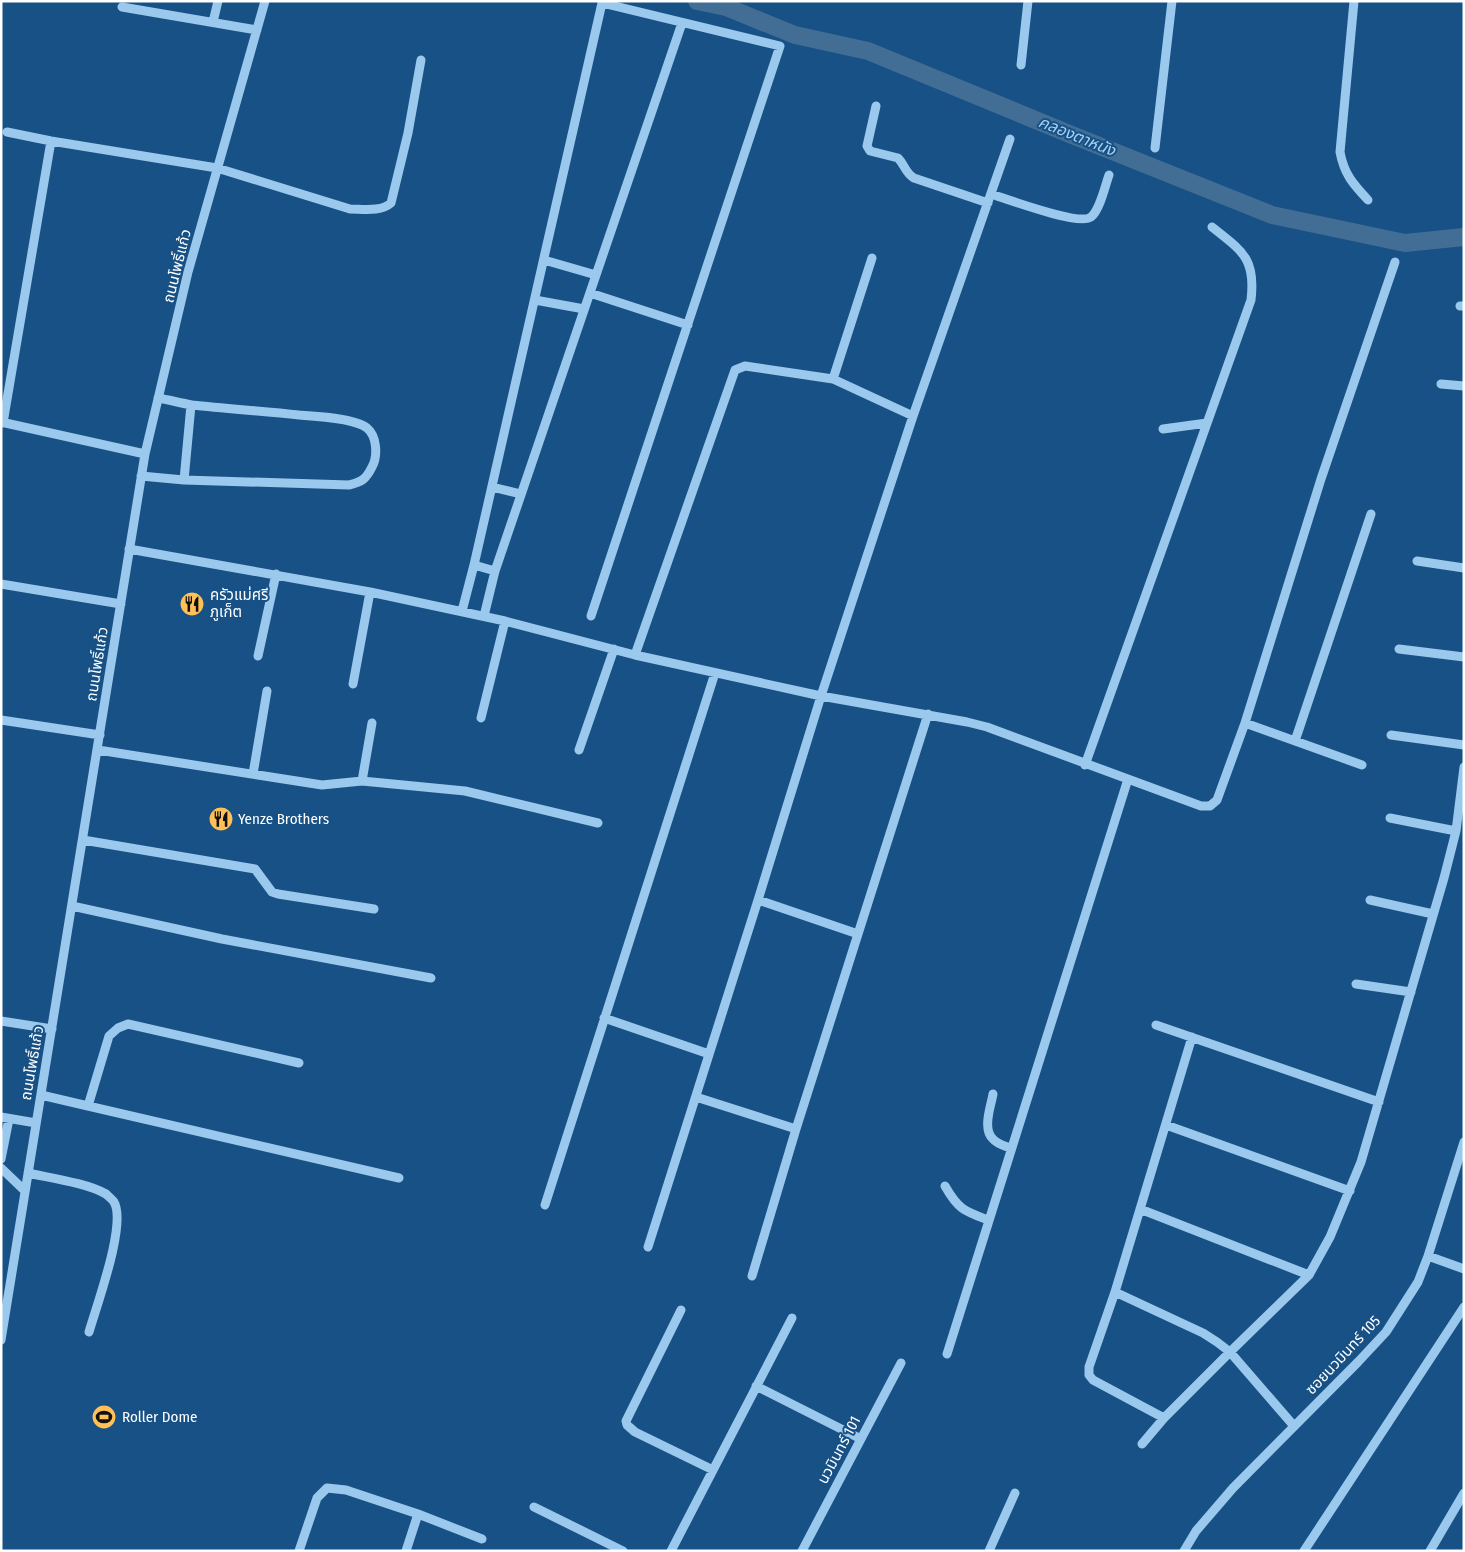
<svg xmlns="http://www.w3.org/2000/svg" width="1465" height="1552" font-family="'Fira Sans Condensed','Noto Sans Thai',sans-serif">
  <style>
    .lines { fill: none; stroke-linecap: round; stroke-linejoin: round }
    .canal { stroke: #426d94; stroke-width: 18 }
    .minor { stroke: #9bc8ed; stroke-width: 9 }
    .labels { text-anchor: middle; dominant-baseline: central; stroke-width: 4; stroke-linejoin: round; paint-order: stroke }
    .street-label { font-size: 15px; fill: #fff; stroke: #175185 }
    .poi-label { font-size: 15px; fill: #fff; stroke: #175185; text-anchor: start }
    .water-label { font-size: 16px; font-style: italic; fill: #a7d1f5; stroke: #175185 }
  </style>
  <rect width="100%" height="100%" fill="#175185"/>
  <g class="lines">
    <path class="canal" d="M697,1L726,7L795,35L868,51L1072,135L1272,215L1405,243L1464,237"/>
    <path class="minor" d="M1354,1L1340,152C1344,174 1353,184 1368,200
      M122,7L257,30
      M213,22L218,1
      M1021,65L1028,1
      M876,106L867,146L870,151L898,158C905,165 905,173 914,178L988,203
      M7,132L51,141L217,168L350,209C363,209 381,212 391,203L408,133L421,60
      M1155,148L1172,1
      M991,194C1007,199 1079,226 1091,217C1100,210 1105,186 1109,175
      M544,260L596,275
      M590,293L688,325
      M535,300L584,309
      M1460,306H1464
      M833,379L913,416
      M1441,384L1464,386
      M1,422L145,454
      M3,423L51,141
      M1163,429L1207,423
      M141,476L184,480L349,485C362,482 366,479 372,467C378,456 377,436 367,428C355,418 315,416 299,415C264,411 228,409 192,405C181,403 169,400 158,398
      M184,480L191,405
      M492,487L521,494
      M129,549L370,592L505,621L635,655L821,696L967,722L987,727L1201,806H1210L1217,800L1245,723L1321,479L1395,262
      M1417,561L1464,568
      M495,571L474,565L602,3L780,46L591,616
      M1,584L121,604
      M462,611L474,565
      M484,616L495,571L682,23
      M1399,649L1464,657
      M635,655L735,370L745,366L833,379L872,258
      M258,656L276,574
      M353,684L370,592
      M481,718L505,621
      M1,720L100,735
      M1245,723L1362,765
      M1391,735L1464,745
      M1295,741L1371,514
      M98,750L322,785L362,781L465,791L598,823
      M579,750L614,649
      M1085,765L1251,300C1256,258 1242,251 1212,227
      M253,774L267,691
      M362,781L372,723
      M1390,818L1456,831
      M83,840L255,869L272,892L278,894L374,909
      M758,900L858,934
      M1370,900L1433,914
      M72,906L222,939L431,978
      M1356,984L1411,992
      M604,1018L709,1054
      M1,1021L52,1029
      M1156,1025L1379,1102
      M299,1063L128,1024L118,1028L109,1036L88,1106L399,1178
      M993,1094C991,1106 982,1129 993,1139C997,1144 1005,1146 1010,1148
      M41,1095L88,1106
      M696,1097L796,1129
      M1,1117L36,1123
      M1166,1125L1350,1191
      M1,1159L9,1119
      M1,1168L25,1191
      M28,1173C50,1178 87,1183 106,1194C108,1196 113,1200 114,1202C127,1224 96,1307 89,1332
      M945,1186C958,1209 964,1211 988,1220
      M545,1205L715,673
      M1140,1209L1309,1275
      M648,1247L758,900L821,696L913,416L1010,139
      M1428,1256L1464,1269
      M752,1276L796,1129L928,714
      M1115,1292L1203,1333L1217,1342L1230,1352L1294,1426
      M681,1310L626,1421L627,1425L635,1432L713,1470
      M1,1340L145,454L188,272L265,1
      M947,1354L1128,779
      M756,1386L861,1439
      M1164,1418L1093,1380L1089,1375V1367L1115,1292L1192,1037
      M1142,1444L1164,1418L1230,1352L1309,1275L1330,1237L1361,1162L1444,878L1456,831L1464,767
      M534,1507L623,1551
      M299,1551L317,1498L327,1488L346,1490L418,1514L482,1539
      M406,1551L418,1514
      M671,1551L792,1318
      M802,1551L901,1363
      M989,1551L1015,1493
      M1184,1551L1196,1531L1233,1488L1358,1362L1386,1332L1418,1282L1428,1256L1464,1142
      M1304,1551L1464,1307
      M1430,1551L1464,1493"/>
  </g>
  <defs>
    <symbol id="restaurant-disc" viewBox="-11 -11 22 22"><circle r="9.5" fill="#ffc058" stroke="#175185"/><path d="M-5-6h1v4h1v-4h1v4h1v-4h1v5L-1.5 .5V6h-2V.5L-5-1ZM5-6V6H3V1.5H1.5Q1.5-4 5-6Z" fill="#111"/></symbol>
    <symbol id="stadium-disc" viewBox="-11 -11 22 22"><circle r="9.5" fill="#ffc058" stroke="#175185"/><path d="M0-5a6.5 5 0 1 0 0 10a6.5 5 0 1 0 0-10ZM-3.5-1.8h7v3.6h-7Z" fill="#111"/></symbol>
  </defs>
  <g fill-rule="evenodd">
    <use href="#restaurant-disc" x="178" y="590" width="28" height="28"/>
    <use href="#restaurant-disc" x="207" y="805" width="28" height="28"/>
    <use href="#stadium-disc" x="90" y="1403" width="28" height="28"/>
  </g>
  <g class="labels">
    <g class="street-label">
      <text transform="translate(177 266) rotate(-76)">ถนนโพธิ์แก้ว</text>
      <text transform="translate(97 664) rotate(-81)">ถนนโพธิ์แก้ว</text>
      <text transform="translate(32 1063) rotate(-80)">ถนนโพธิ์แก้ว</text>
      <text transform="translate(1343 1355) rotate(-47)">ซอยนวมินทร์ 105</text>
      <text transform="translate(839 1450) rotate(-62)">นวมินทร์ 101</text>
    </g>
    <g class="poi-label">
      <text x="210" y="595">ครัวแม่ศรี<tspan x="210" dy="17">ภูเก็ต</tspan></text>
      <text x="238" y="819">Yenze Brothers</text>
      <text x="122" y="1417">Roller Dome</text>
    </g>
    <g class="water-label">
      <text transform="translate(1077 136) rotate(22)">คลองตาหนัง</text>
    </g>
  </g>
  <rect width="1465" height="1552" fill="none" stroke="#ffffff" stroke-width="5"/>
</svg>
